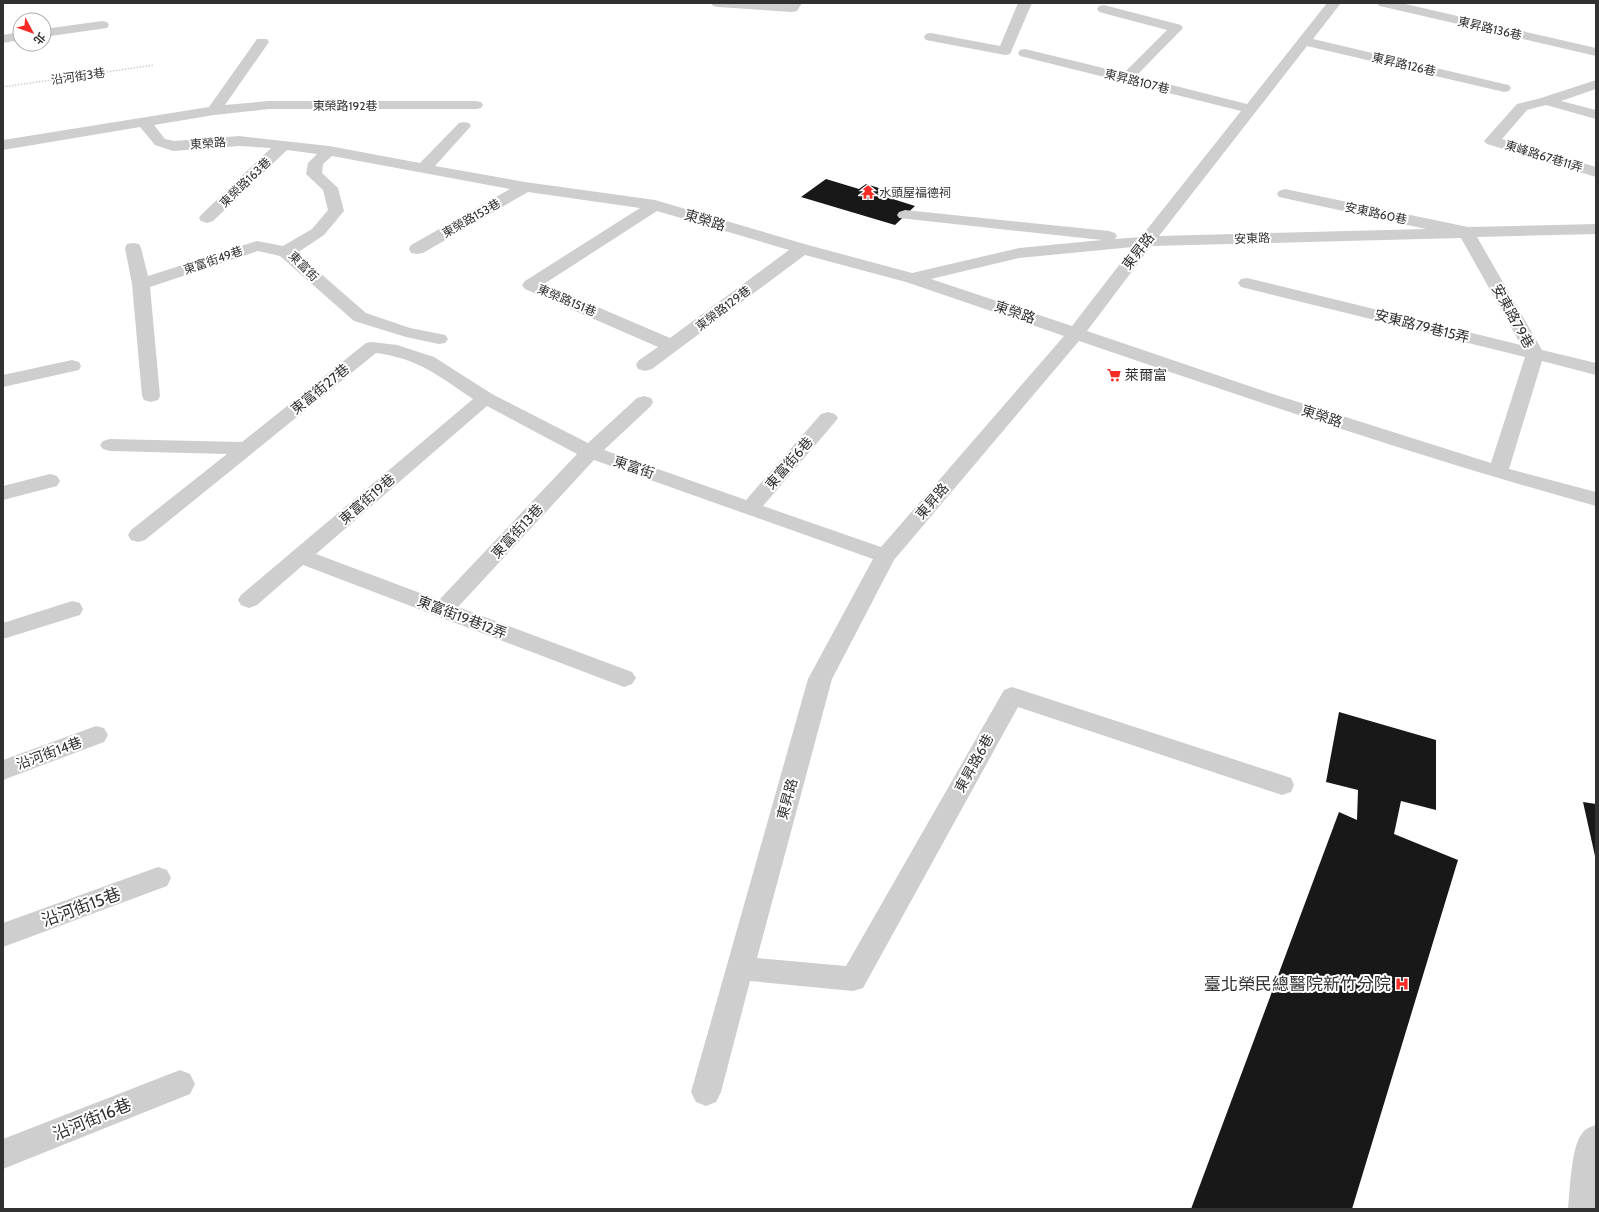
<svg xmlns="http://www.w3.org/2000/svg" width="1599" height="1212" font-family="Cabin,'Noto Sans TC',sans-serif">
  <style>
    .building { fill: #181818 }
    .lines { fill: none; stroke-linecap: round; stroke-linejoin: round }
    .path { stroke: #cecece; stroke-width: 1.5; stroke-dasharray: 1.5 1.5; stroke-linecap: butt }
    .minor { fill: #cecece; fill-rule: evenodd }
    .labels { text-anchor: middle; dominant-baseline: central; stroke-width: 4; stroke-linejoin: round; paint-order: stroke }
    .far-street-label { font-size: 12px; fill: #313131; stroke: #fff }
    .far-poi-label { font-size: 12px; fill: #313131; stroke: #fff; text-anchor: start }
    .street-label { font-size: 14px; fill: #313131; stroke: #fff }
    .poi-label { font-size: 14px; fill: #313131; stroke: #fff; text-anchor: start }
    .near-street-label { font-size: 17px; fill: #313131; stroke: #fff }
    .near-poi-label { font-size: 17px; fill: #313131; stroke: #fff; text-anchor: end }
  </style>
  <rect width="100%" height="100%" fill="#fff"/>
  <path class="building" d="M826,179L859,189L866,184L882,189L877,194L915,206L895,225L801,197Z
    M1339,712L1436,740V810L1401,801L1394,834L1458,860L1352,1209H1191L1339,812L1357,820L1358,790L1326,782Z
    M1583,802L1596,804V855L1595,856Z"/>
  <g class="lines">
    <path class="path" d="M3,87L154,65"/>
    <path class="minor" d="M711,3H802L797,11L792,12L718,7L713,6Z
      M1018,3H1032L1010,54L1005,55L931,41L926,40L924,37L926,34L931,33L1000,46Z
      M1327,3H1341L1313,39L1504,84L1509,85L1511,88L1509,91L1504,92L1307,46L1159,236L1426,229L1279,197L1277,194L1279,191L1285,189L1468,227L1596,224V234L1477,237L1542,350L1596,363V375L1542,361L1509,469L1596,492V506C1421,458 1250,399 1079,341L894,560L832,679L757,958L846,966L1004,690L1012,687L1282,775L1291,778L1294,785L1291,792L1282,795L1018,707L863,988L853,991L750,981L721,1092L716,1102L706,1106L696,1102L691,1092L808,679L873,559L594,460L458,607L632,672L636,678L632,684L624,687L303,565L257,605L249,608L241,605L238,600L241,595L473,399C439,376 417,358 376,353L145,540L138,542L131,540L128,535L131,530L227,454L110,451L103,449L100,445L103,441L110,439L242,442L366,343L372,342L397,345L434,357L492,394L588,443L637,398L644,396L651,398L653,402L651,406L604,450L746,500L821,414L828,412L835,414L838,418L835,422L763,506L881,547L1064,336L906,282L805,255L652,369L645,371L638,369L636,365L638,361L658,347L525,289L522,285L525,281L640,208L528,192L423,253L417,254L411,253L409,249L411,245L510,189L332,156L323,164L322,173L338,188L344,211L324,235L297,253L366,313L410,328L445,335L448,339L445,343L439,344L406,337L354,321L280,256L258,251L150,287L160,396L158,400L151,402L144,400L142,396L132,284L125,248L127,244L133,243L139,244L141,248L148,276L257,241L283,246L312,229L328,210L323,190L306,174L308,163L317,154L287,150L213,221L207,223L201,221L199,218L201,215L271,148L239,146L173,151L155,145L140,127L3,150V140L209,107L257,39H267L269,42L225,105L269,101H476L481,102L483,105L481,108L476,109H269L214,115L154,125L165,139L174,141L239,136L329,146L420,163L459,123L464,122L469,123L471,126L435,166L525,182L655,200L808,245L912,273L1019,248L1102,240L899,218L897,215L899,212L905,210L1109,231L1115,233L1117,236L1115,239L1141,237L1241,111L1020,56L1018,53L1020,50L1025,49L1124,73L1167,30L1099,12L1097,9L1099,6L1104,5L1181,25L1183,28L1136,76L1247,104ZM657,211L789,250L670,338L544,284ZM1461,238L1521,345L1247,278L1241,279L1238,283L1241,287L1525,357L1491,463L1276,395L1087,331L1151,246ZM1133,247L1072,326L931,279L1019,258ZM487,406L577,454L439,600L316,554Z
      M1377,3H1401L1596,48V56L1384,7L1379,6Z
      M102,21L107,22L109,25L107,28L44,37V29Z
      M20,32V40L3,43V35Z
      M1596,80V89L1561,101L1596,110V119L1546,105L1527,110L1502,139L1596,167V177L1487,144L1484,141L1517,104L1541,98Z
      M72,360L79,362L81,366L79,370L3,387V375Z
      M50,474L57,476L60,481L57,486L3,500V486Z
      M72,601L80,603L83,609L80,615L3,639V623Z
      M96,726L104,728L108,735L104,742L3,780V760Z
      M158,867L167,870L171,878L167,886L3,947V923Z
      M180,1070L190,1074L195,1084L190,1094L3,1169V1139Z
      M1596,1125V1209H1568C1570,1191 1571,1149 1581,1135C1584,1129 1590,1127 1596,1125Z"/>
  </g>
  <defs>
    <symbol id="temple-bare" viewBox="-9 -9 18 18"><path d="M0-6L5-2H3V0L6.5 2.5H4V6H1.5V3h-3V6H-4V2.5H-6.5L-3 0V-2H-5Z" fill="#f62b25" stroke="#fff" stroke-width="2.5" paint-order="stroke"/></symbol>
    <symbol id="supermarket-bare" viewBox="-9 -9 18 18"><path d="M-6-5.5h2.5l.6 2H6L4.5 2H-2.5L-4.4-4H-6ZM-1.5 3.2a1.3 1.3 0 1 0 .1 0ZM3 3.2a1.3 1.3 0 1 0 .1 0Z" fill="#f62b25" stroke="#fff" stroke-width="2.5" paint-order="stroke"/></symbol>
    <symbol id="hospital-bare" viewBox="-9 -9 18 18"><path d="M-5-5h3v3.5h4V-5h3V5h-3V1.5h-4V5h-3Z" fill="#f62b25" stroke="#fff" stroke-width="2.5" paint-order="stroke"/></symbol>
  </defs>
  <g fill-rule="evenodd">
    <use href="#temple-bare" x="858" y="182" width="20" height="20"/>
    <use href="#supermarket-bare" x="1104" y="365" width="20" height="20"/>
    <use href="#hospital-bare" x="1392" y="974" width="20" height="20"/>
  </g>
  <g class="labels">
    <g class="far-street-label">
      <text transform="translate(1490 28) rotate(13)">東昇路136巷</text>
      <text transform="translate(1404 64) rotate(13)">東昇路126巷</text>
      <text transform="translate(78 76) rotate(-8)">沿河街3巷</text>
      <text transform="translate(1137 81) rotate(14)">東昇路107巷</text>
      <text x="345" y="105">東榮路192巷</text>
      <text transform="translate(208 143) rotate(-4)">東榮路</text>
      <text transform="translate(1544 156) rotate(17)">東峰路67巷11弄</text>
      <text transform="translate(245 182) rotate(-44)">東榮路163巷</text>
      <text transform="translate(1376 213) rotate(12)">安東路60巷</text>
      <text transform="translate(471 218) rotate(-30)">東榮路153巷</text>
      <text transform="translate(1252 238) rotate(-2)">安東路</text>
      <text transform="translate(213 260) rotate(-19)">東富街49巷</text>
      <text transform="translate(304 266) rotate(45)">東富街</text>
      <text transform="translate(567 300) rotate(23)">東榮路151巷</text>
      <text transform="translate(723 308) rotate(-37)">東榮路129巷</text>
    </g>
    <g class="far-poi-label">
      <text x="879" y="192">水頭屋福德祠</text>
    </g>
    <g class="street-label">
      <text transform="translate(705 220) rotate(17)">東榮路</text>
      <text transform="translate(1138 251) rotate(-52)">東昇路</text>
      <text transform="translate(1015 312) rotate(19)">東榮路</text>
      <text transform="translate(1513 316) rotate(61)">安東路79巷</text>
      <text transform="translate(1422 326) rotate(14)">安東路79巷15弄</text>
      <text transform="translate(320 389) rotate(-39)">東富街27巷</text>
      <text transform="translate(1322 416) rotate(18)">東榮路</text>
      <text transform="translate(789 463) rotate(-49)">東富街6巷</text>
      <text transform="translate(634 467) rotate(19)">東富街</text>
      <text transform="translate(367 499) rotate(-41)">東富街19巷</text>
      <text transform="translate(932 501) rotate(-49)">東昇路</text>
      <text transform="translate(517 531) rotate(-47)">東富街13巷</text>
      <text transform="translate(462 617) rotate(21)">東富街19巷12弄</text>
      <text transform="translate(49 753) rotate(-20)">沿河街14巷</text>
      <text transform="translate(974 763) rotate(-61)">東昇路6巷</text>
      <text transform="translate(787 799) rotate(-75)">東昇路</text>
    </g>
    <g class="poi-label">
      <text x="1125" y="375">萊爾富</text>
    </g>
    <g class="near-street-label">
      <text transform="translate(81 907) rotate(-20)">沿河街15巷</text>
      <text transform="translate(92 1119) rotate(-22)">沿河街16巷</text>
    </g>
    <g class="near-poi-label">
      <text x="1391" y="984">臺北榮民總醫院新竹分院</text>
    </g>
  </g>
  <rect width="1599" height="1212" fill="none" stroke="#313131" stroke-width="8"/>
  <g transform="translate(32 32) rotate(131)"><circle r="19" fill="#ffffff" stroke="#adadad"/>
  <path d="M0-3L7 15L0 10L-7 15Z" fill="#f62b25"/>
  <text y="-6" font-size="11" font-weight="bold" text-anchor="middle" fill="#313131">北</text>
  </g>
</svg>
